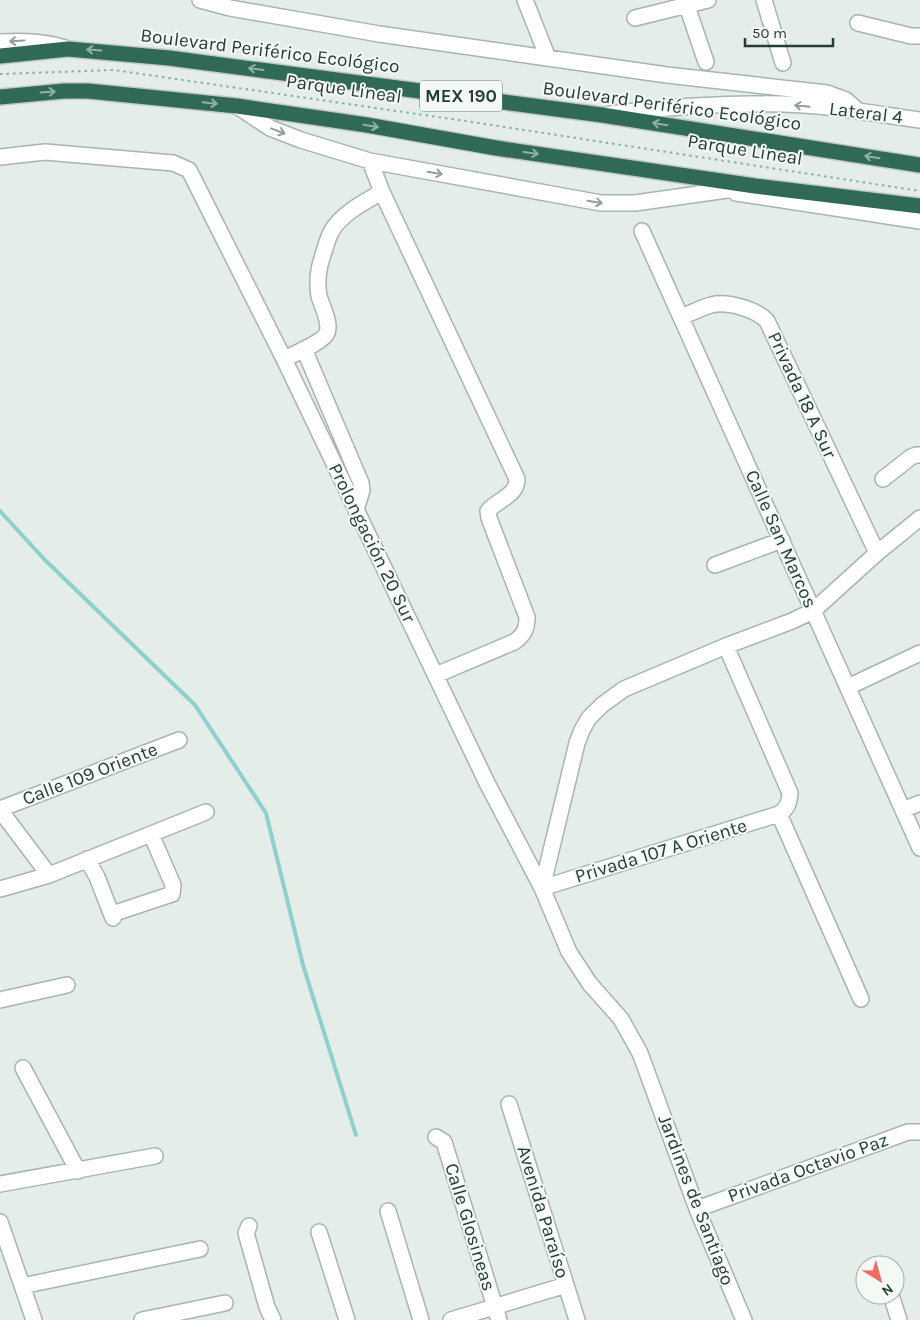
<svg xmlns="http://www.w3.org/2000/svg" width="920" height="1320" font-family="Karla,sans-serif">
  <style>
    .lines { fill: none; stroke-linecap: round; stroke-linejoin: round }
    .stream { stroke: #8ed0cf; stroke-width: 4 }
    .minor-casing { stroke: #a7b5ad; stroke-width: 18 }
    .highway-casing { stroke: #c2c9c6; stroke-width: 18 }
    .path { stroke: #86b09b; stroke-width: 2; stroke-dasharray: 2.5 4; stroke-linecap: butt }
    .minor { stroke: #fff; stroke-width: 15 }
    .highway { stroke: #306a54; stroke-width: 15 }
    .oneway { stroke: #929e99 }
    .oneway2 { stroke: #92b2a5 }
    .labels { text-anchor: middle; dominant-baseline: central; stroke-width: 4; stroke-linejoin: round; paint-order: stroke }
    .shield { fill: #f5f9f6; stroke: #63766e; stroke-width: 1 }
    .shield-label { font-size: 18px; font-weight: bold; fill: #243e33 }
    .street-label { font-size: 19px; fill: #243e33; stroke: #f5f9f6 }
  </style>
  <rect width="100%" height="100%" fill="#e4ede7"/>
  <g class="lines">
    <path class="stream" d="M0,511L45,560L195,705L266,813L303,965L356,1135"/>
    <defs>
      <path id="minor" d="M200,0L230,8L379,34L667,75L827,93L846,100L858,111
        M525,0L548,58
        M764,0L783,63
        M687,6L706,62
        M635,18L708,0
        M858,23L911,36H920
        M0,42C24,41 45,41 68,49
        M237,106L270,128L301,140L370,161L601,203H635L748,187
        M610,114C667,107 725,103 783,104C829,105 875,114 920,120
        M0,157L45,152L173,163L189,170L284,359L487,783L542,888L569,952L590,984L621,1019L640,1053L697,1209L744,1320
        M370,161L382,192L517,479C517,496 498,499 488,511L489,518L527,617C527,629 524,635 514,642L436,675
        M736,193L920,221
        M642,231L920,848
        M681,317C691,313 701,308 711,305C727,301 756,309 767,321L877,553
        M304,349L361,483L362,490L356,510
        M284,359C294,354 323,342 327,333C331,322 322,307 319,296C317,284 318,270 322,258C325,249 327,240 331,232C341,214 364,202 382,192
        M883,479L911,457L916,455H920
        M715,565L782,540
        M848,687L920,653
        M0,809L179,740
        M0,810L49,875
        M903,810L920,803
        M779,814L861,999
        M87,859L97,877L113,918
        M542,888L577,743L582,730L589,718L602,705L624,689L726,646L792,621L813,611L877,553L920,518
        M542,888L779,814C788,808 789,803 790,793L726,646
        M0,889L49,875L206,812
        M112,914L172,894L173,885L151,834
        M0,1000L67,985
        M23,1068L78,1171
        M509,1104L577,1320
        M436,1137L444,1142L499,1320
        M0,1184L155,1156
        M697,1209L908,1132H920
        M388,1211L421,1320
        M0,1222L34,1320
        M249,1226L246,1233L267,1307L273,1320
        M319,1232L347,1320
        M22,1286L200,1249
        M891,1295L899,1320
        M142,1320L225,1303
        M451,1320L566,1285"/>
      <path id="highway" d="M0,56L68,49L169,58L602,115L920,165
        M0,97L64,91H88L237,106L367,125L496,148L755,186L920,206"/>
    </defs>
    <use href="#minor" class="minor-casing"/>
    <use href="#highway" class="highway-casing"/>
    <path class="path" d="M0,74L114,70L479,123L920,191"/>
    <use href="#minor" class="minor"/>
    <use href="#highway" class="highway"/>
  </g>
  <defs><path id="oneway-shaft" d="M-6 0H5M1.5-3L5.5 0L1.5 3" fill="none" stroke-width="1.6" stroke-linecap="round" stroke-linejoin="round" transform="scale(1.25)"/></defs>
  <g class="oneway">
    <use href="#oneway-shaft" transform="translate(17 41) rotate(177)"/>
    <use href="#oneway-shaft" transform="translate(802 106) rotate(-174)"/>
    <use href="#oneway-shaft" transform="translate(278 131) rotate(21)"/>
    <use href="#oneway-shaft" transform="translate(435 173) rotate(10)"/>
    <use href="#oneway-shaft" transform="translate(595 202) rotate(9)"/>
  </g>
  <g class="oneway2">
    <use href="#oneway-shaft" transform="translate(94 50) rotate(-176)"/>
    <use href="#oneway-shaft" transform="translate(256 69) rotate(-172)"/>
    <use href="#oneway-shaft" transform="translate(48 92) rotate(-4)"/>
    <use href="#oneway-shaft" transform="translate(210 103) rotate(6)"/>
    <use href="#oneway-shaft" transform="translate(660 124) rotate(-171)"/>
    <use href="#oneway-shaft" transform="translate(371 126) rotate(9)"/>
    <use href="#oneway-shaft" transform="translate(531 153) rotate(8)"/>
    <use href="#oneway-shaft" transform="translate(872 157) rotate(-170)"/>
  </g>
  <g class="labels">
    <rect class="shield" x="420" y="80.5" width="82" height="31" rx="4"/>
    <g class="shield-label">
      <text x="461" y="96">MEX 190</text>
    </g>
    <g class="street-label">
      <text transform="translate(270 51) rotate(7)">Boulevard Periférico Ecológico</text>
      <text transform="translate(344 89) rotate(8)">Parque Lineal</text>
      <text transform="translate(672 106) rotate(8)">Boulevard Periférico Ecológico</text>
      <text transform="translate(866 113) rotate(7)">Lateral 4</text>
      <text transform="translate(745 150) rotate(9)">Parque Lineal</text>
      <text transform="translate(802 395) rotate(65)">Privada 18 A Sur</text>
      <text transform="translate(781 539) rotate(66)">Calle San Marcos</text>
      <text transform="translate(372 543) rotate(64)">Prolongación 20 Sur</text>
      <text transform="translate(90 774) rotate(-21)">Calle 109 Oriente</text>
      <text transform="translate(661 851) rotate(-17)">Privada 107 A Oriente</text>
      <text transform="translate(808 1168) rotate(-20)">Privada Octavio Paz</text>
      <text transform="translate(696 1200) rotate(69)">Jardines de Santiago</text>
      <text transform="translate(543 1212) rotate(73)">Avenida Paraíso</text>
      <text transform="translate(470 1227) rotate(73)">Calle Glosineas</text>
    </g>
  </g>
  <g transform="translate(880 1280) rotate(143)"><circle r="24" fill="#f5f9f6" stroke="#a1aea8"/>
  <path d="M0-4L9 19L0 12L-9 19Z" fill="#ed6c62"/>
  <text y="-8" font-size="14" font-weight="bold" text-anchor="middle" fill="#243e33">N</text>
  </g>
  <path d="M745 38v8h88v-8" fill="none" stroke="#243e33" stroke-width="2.5"/>
  <text x="752" y="38" font-size="15" fill="#243e33" stroke="#f5f9f6" stroke-width="4" paint-order="stroke">50 m</text>
</svg>
